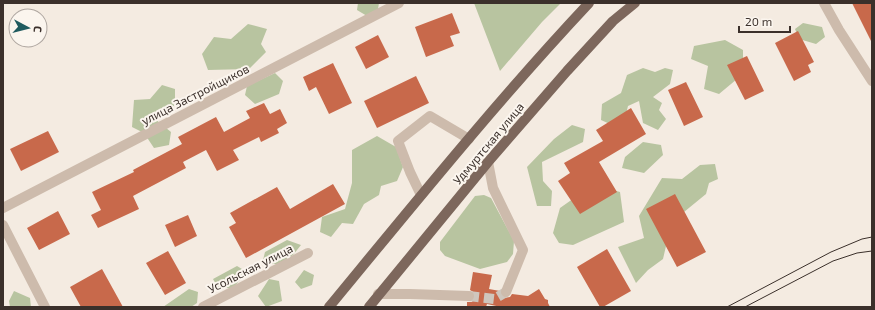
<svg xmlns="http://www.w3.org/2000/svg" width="875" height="310" font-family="'Exo 2',sans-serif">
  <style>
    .green { fill: #b8c4a0 }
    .building { fill: #c8694b }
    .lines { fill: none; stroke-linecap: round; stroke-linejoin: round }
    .minor-tunnel { stroke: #cfc6bd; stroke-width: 10; stroke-dasharray: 10 5; stroke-linecap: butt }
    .minor { stroke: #cdbbac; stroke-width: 10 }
    .major { stroke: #7d675c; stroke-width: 10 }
    .tram { stroke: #3b302b; stroke-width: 1 }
    .labels { text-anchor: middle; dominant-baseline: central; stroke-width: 4; stroke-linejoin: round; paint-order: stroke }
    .street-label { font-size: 12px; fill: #3b302b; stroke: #fbf5ee }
  </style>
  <rect width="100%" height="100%" fill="#f4ebe1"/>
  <path class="green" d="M358,3H379L378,9L367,16L357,10Z
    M474,3H561L542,22L500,71Z
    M803,23L822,27L825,37L816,44L799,39L795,29Z
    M248,24L267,29L261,44L266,52L249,69L208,70L202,54L214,37L231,39Z
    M725,40L743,50V74L719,94L704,89L708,66L691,59L694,46Z
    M643,68L655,72L665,68L673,70L670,84L653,97L662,103L659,110L666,119L658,130L643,123L639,101L628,106L625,118L612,125L601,120L602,104L621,93L627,75Z
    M275,73L283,81L279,94L255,104L245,95L247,86Z
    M162,85L175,89V105L155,119L171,132L169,145L154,148L144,133L132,127L134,100L150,99Z
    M572,125L585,129L583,142L542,162L543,181L552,191L551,206H537L527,167L554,139Z
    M377,136L396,147L403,167L397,181L381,186L379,195L364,204L353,224L342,223L331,237L320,232L322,217L345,209L352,183V150Z
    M643,142L661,145L663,155L644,173L622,168L625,157Z
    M715,164L718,179L709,183L706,194L684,212L666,246L663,259L648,270L636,283L618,247L644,238L639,216L662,178L682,179L700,165Z
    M606,188L620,192L624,222L573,245L559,243L553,233L560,208L577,196Z
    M484,195L491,198L514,241L513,254L507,262L480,269L445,256L440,250V242L475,196Z
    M287,240L301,245L293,255L279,264H262L265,252Z
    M237,266L247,272L233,288H218L213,279Z
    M304,270L314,275L312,285L301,289L295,282Z
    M269,279L279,281L282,301L266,307L258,296Z
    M189,289L198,292L197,303L191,307H163Z
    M14,291L30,298L31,307H10L9,301Z"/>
  <path class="building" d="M852,3H872V43Z
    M452,13L460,33L450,36L454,46L426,57L415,27Z
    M798,31L814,62L808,65L811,72L794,81L775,43Z
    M378,35L389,57L366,69L355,47Z
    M747,56L764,91L745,100L727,65Z
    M333,63L352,103L329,114L316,87L309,91L303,77Z
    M416,76L429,103L377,128L364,101Z
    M686,82L703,117L684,126L668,90Z
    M264,103L270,114L280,109L287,123L277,129L279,133L261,142L259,137L233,150L239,160L217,171L206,150L183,162L186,168L133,196L139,209L98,228L91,215L101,210L92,192L134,172L133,170L182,144L178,137L216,117L224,132L250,118L246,111Z
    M631,108L646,134L599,162L617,192L580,214L558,181L570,173L564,163L603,141L596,130Z
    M48,131L59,152L21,171L10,149Z
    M333,184L345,204L246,258L229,227L236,223L230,213L277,187L290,209Z
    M675,194L706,252L677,267L646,209Z
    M58,211L70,234L39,250L27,228Z
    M188,215L197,236L175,247L165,225Z
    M607,249L631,291L603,307H600L577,267Z
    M168,251L186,283L165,295L146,263Z
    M102,269L123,307H81L70,287Z
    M473,272L492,275L489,289L500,291L501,296L504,298L510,297L512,294L528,296L539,289L545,299L548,300V303L550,307H501L487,304L486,307H467V302H472L475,297V293L470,290Z"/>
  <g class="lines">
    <path class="minor-tunnel" d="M469,296L494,299L506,292"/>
    <path class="minor" d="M824,3L839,30L872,81
      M488,162L493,188L523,250L506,292
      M421,195L410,172L398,141L430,116L469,139
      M3,208L399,3
      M3,225L45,307
      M378,294H410L469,296
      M203,307L308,253"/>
    <path class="major" d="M329,307C414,204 498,100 589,3
      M369,307L488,162L567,71L613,21L635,3"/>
    <path class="tram" d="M727,307L831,252L862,239L872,237
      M745,307L833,261L857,253L872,251"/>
  </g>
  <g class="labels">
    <g class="street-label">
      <text transform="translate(195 94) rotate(-27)">улица Застройщиков</text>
      <text transform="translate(488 143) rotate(-50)">Удмуртская улица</text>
      <text transform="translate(250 268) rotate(-27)">Усольская улица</text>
    </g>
  </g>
  <rect width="875" height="310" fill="none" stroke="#3b302b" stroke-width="8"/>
  <g transform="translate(28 28) rotate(97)"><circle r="19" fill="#fbf5ee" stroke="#aea6a0"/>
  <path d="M0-3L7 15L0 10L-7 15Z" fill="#1f5a5e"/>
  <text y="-6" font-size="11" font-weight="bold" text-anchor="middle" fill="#3b302b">С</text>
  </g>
  <path d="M739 26v6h51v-6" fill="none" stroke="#3b302b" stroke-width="2"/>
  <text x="745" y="26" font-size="12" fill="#3b302b" stroke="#fbf5ee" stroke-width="3" paint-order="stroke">20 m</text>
</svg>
